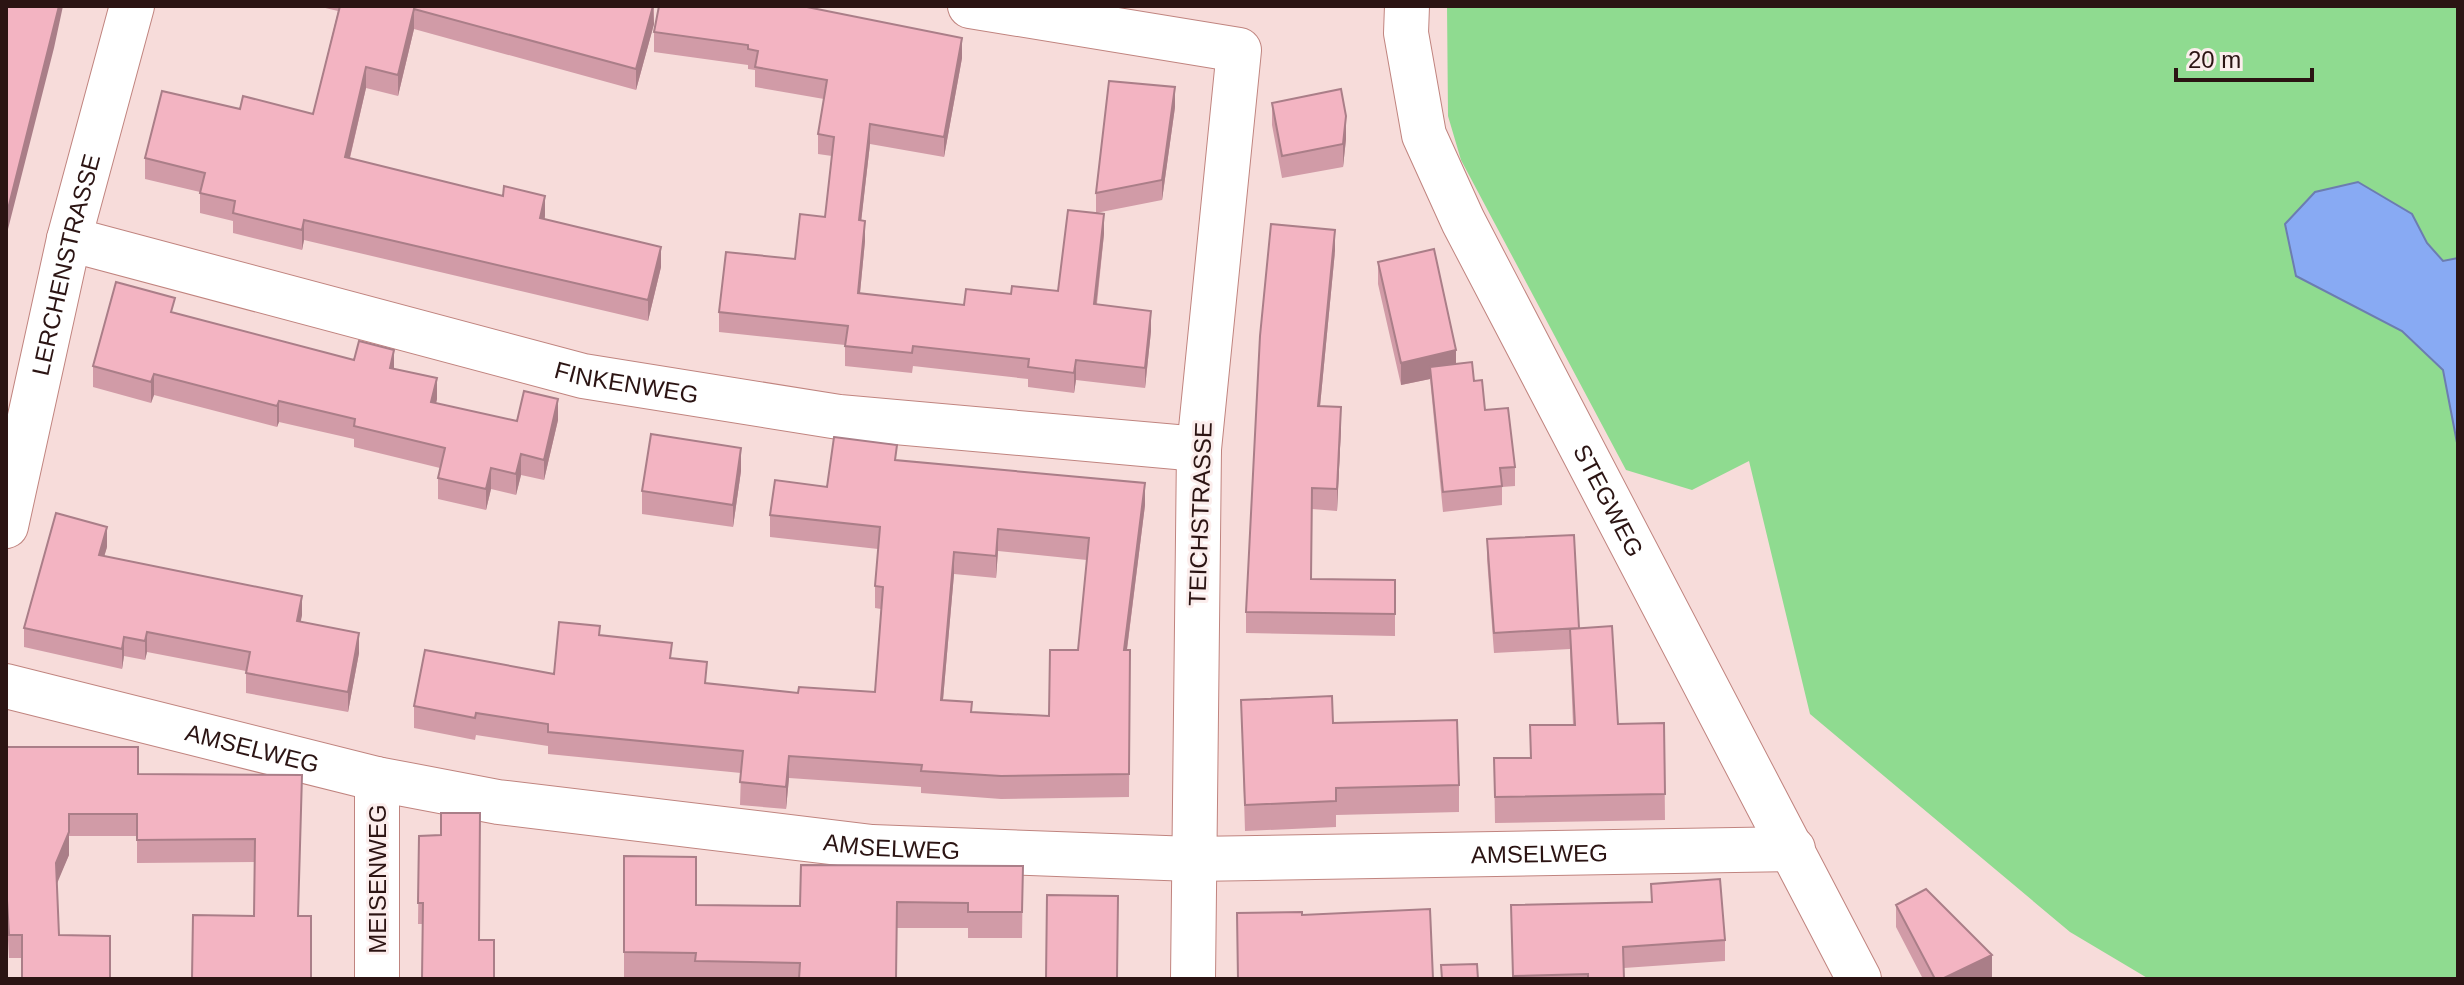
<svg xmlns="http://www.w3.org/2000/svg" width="2464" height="985" font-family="Helvetica,sans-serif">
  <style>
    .green { fill: #8fdb90 }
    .water { fill: #88aaf3; stroke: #6c7db0; stroke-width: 2 }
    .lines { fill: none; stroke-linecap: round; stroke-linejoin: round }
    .minor-casing { stroke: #c0847f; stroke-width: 46 }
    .minor { stroke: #fff; stroke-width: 44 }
    .wall { fill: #d19ba7; fill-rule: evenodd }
    .shaded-wall { fill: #aa7e88 }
    .building { fill: #f3b4c2; stroke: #aa7e88; stroke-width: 2; fill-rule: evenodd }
    .labels { text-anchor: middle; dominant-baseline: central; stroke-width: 6; stroke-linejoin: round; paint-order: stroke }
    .street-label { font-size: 24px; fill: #2b1413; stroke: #fbedec }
  </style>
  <rect width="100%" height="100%" fill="#f7dcda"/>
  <path class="green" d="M1447,6H2458V979H2149L2070,932L1810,714L1749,461L1692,490L1626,470L1461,160L1448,116Z"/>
  <path class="water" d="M2358,182L2412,214L2427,243L2443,261L2458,258V448L2443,370L2402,331L2296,276L2285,224L2315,192Z"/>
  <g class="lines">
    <defs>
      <g id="minor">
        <path d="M970,6L1239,50L1199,449L1193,979"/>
        <path id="s1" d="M1407,6L1406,33L1424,135L1463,221L1859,979"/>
        <path id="s2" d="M69,239L583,376L839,417L1199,449"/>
        <path id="s3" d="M6,526L69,239L132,6"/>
        <path id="s4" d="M6,686L377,779L498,802L872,847L1192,859L1793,849"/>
        <path d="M377,779V979"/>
      </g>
    </defs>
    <use href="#minor" class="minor-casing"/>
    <use href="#minor" class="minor"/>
  </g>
  <path class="wall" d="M317,6H654V24L636,90L414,29L398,96L366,88L350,158L545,216V219L661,267L648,321L304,240L302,250L233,233V221L200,213V192L145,179V158L240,109L313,114L338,11Z
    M654,32L962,58L944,157L870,144L861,221L865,241L860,293L964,305L1011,294L1058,291L1104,234L1097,304L1151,331L1145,388L1076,380L1074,393L1028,387V379L913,366L912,373L845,366V345L719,332V312L795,259L825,217L832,156L818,154V134L824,99L755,87V70L748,69V65L654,52Z
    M1272,103L1346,139L1343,167L1282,178L1272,125Z
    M1175,107L1162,200L1096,213V193Z
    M1335,251L1320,406L1341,428L1337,511L1312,509V579L1395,580V636L1246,633V612Z
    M1378,262L1456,364L1474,381L1485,410L1515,467V486L1502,487V505L1443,512L1430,379L1401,385L1378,284Z
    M175,313L354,360L394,369L437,399L436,403L517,421L558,420L544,480L521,475L516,495L491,489L486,510L438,499V478L440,468L354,447V439L279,422L277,427L154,395L151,403L93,387V366Z
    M897,460L1145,505L1127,650H1130L1129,797L1001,799L921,793V787L789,778L786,809L740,805L741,773L548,754V746L476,735L475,740L414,728V706L554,674L600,635L672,658L707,683L798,693L875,692L881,609L875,608V586L878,549L770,537V515L827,487ZM998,551L1087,560L1078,650L1049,716L972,712L943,700L954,574L996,578Z
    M741,471L733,527L642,514V491Z
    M1487,539L1579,628L1618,724L1664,723L1665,820L1495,823L1494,758H1530L1573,725L1570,649L1494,653L1487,559Z
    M107,547L104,556L302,615L300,622L359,653L348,712L246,693V671L147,652L145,660L124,656L122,669L24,647V628Z
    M1241,700L1459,785V812L1336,815V827L1245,831Z
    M6,747L138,774L302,775L254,916L255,862L137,863V836H69V855L22,958H9L6,905Z
    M441,835L479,940L494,979L422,924H418L419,836Z
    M624,856L696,905L800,906L1023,866L1022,938H968V928H897V979L624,978Z
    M1651,884L1725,940V961L1624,968V979H1513L1511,905L1651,902Z
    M1896,905L1992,978L1989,979H1923L1896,927Z"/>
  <path class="shaded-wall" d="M59,6H63L54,48L6,237V217Z
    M653,6L654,24L636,90V69Z
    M414,9V29L398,96V75Z
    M962,38V58L944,157V137Z
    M366,67V88L345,178V157Z
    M1175,87V107L1162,200V180Z
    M1346,116V139L1343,167V144Z
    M870,124V144L859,240V220Z
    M545,196V216L540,238V218Z
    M1104,214V234L1094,324V304Z
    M304,220V240L302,250V230Z
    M865,221V241L858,313V293Z
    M1335,230V251L1318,427V406Z
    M661,247V267L648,321V300Z
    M1151,311V331L1145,388V368Z
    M394,350V371L390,368Z
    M1456,350V373L1430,367V379L1401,385V363Z
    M1076,360V380L1074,393V373Z
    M154,374V395L151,403V382Z
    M437,378V399L431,422V402Z
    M558,399V420L544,480V460Z
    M279,401V422L277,427V406Z
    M1341,407V428L1337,511V489Z
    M741,448V471L733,527V505Z
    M521,454V475L516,495V474Z
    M491,468V489L486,510V489Z
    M1145,483V505L1124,672V650Z
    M107,527V547L99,574V555Z
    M998,529V551L996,578V556Z
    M954,552V574L941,722V700Z
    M302,596V615L297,641V621Z
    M147,632V652L145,660V641Z
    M359,633V653L348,712V692Z
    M124,637V656L122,669V649Z
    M789,756V778L786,809V787Z
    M69,832V855L56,886V863Z
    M1992,955V978L1989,979H1942Z"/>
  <path class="building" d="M6,6H59L6,217Z
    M340,6H653L636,69L414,9L398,75L366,67L345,157L503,196L504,186L545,196L540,218L661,247L648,300L304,220L302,230L233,213L235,201L200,193L205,173L145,158L162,91L240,109L243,96L313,114Z
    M659,6H802L962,38L944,137L870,124L859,220L865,221L858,293L964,305L966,289L1011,294L1012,286L1058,291L1068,210L1104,214L1094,304L1151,311L1145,368L1076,360L1074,373L1028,367L1029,359L913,346L912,353L845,346L848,326L719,312L726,252L795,259L800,214L825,217L834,137L818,134L827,80L755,67L758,51L748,49V45L654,32Z
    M1109,81L1175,87L1162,180L1096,193Z
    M1341,89L1346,116L1343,144L1282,156L1272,103Z
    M1271,224L1335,230L1318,406L1341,407L1337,489L1312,488L1311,579L1395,580V614L1246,612L1260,336Z
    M1434,249L1456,350L1401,363L1378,262Z
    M116,282L175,298L171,312L354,360L359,341L394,350L390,368L437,378L431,402L517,421L524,391L558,399L544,460L521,454L516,474L491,468L486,489L438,478L445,448L354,426L355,419L279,401L277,406L154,374L151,382L93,366Z
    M1472,362L1474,381L1482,380L1485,410L1508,408L1515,467L1500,468L1502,486L1443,492L1430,367Z
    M651,434L741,448L733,505L642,491Z
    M834,437L897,445L895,460L1145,483L1124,650H1130L1129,774L1001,776L921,771L922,765L789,756L786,787L740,782L743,751L548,732V724L476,713L475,718L414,706L425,650L554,674L559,622L600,626L599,635L672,643L670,658L707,662L705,683L798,693L799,687L875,692L883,587L875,586L880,527L770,515L775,480L827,487ZM998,529L1089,538L1078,650H1050L1049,716L971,712L972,702L941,700L954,552L996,556Z
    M56,513L107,527L99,555L302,596L297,621L359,633L348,692L246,673L250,652L147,632L145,641L124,637L122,649L24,628Z
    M1574,535L1579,628L1494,633L1487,539Z
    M1612,626L1618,724L1664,723L1665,794L1495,797L1494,758H1531L1530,725H1575L1570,629Z
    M1332,696L1333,723L1457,720L1459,785L1336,788V801L1245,805L1241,700Z
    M6,747H138V774L302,775L298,916H311V979H192L193,915L254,916L255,839L137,840V814H69V832L56,863L59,935L110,936V979H22V935H9L6,882Z
    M441,813H480L479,940H494V979H422L423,903H418L419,836L441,835Z
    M624,856L696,857V905L800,906L801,865L1023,866L1022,912H968V903L897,902L896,979H799L800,963L695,961L696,953L624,952Z
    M1720,879L1725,940L1623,947L1624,979H1588V974L1513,976L1511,905L1652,902L1651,884Z
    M1926,889L1992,955L1942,979H1935L1896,905Z
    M1047,895L1118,896L1117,979H1046Z
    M1430,909L1433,979H1238L1237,913L1302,912V915Z
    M1477,964L1478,979H1442L1441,965Z"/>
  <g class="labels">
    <g class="street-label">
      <text stroke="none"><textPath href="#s3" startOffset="268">LERCHENSTRASSE</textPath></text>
      <text stroke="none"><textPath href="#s2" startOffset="576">FINKENWEG</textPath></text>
      <text stroke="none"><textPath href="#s1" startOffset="540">STEGWEG</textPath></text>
      <text transform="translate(1200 514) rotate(-88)">TEICHSTRASSE</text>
      <text stroke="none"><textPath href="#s4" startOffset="254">AMSELWEG</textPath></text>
      <text stroke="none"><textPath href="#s4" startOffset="902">AMSELWEG</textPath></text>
      <text stroke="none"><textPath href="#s4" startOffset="1550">AMSELWEG</textPath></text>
      <text transform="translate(377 879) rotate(-90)">MEISENWEG</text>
    </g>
  </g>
  <rect width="2464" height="985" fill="none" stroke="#2b1413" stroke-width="16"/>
  <path d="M2176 68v12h136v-12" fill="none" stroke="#2b1413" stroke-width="4"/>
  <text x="2188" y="68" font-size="24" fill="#2b1413" stroke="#fbedec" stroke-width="6" paint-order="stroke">20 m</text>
</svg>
